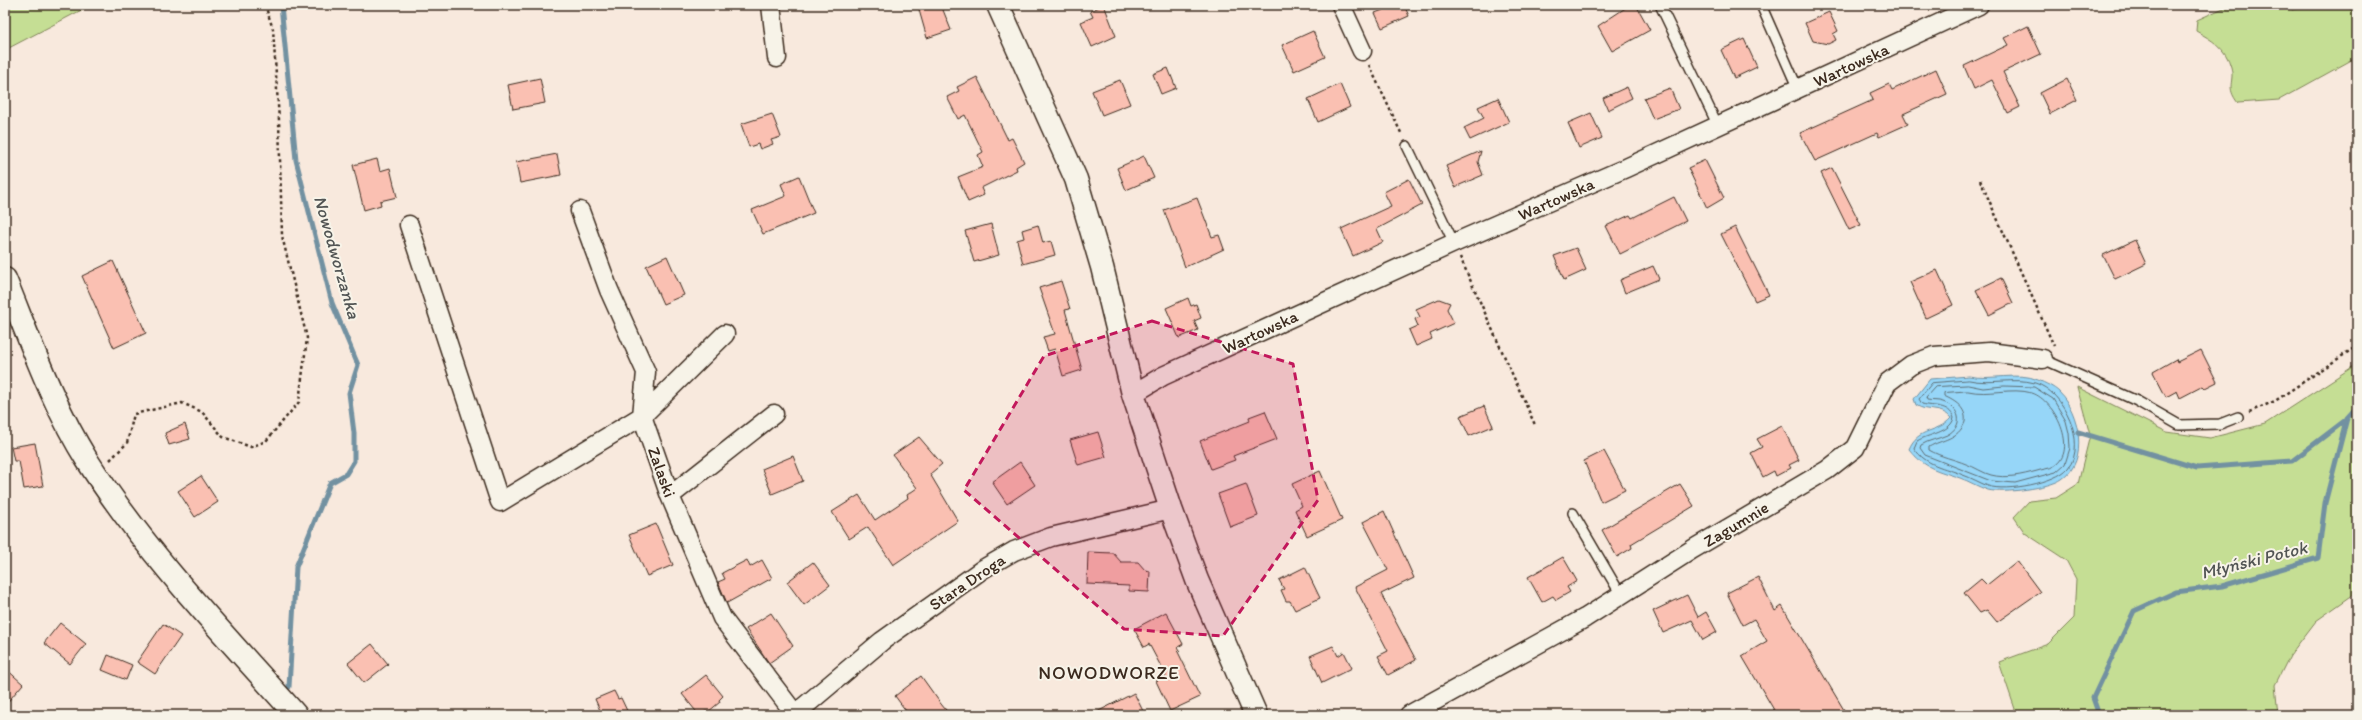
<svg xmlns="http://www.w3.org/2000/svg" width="2362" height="720" font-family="Itim,sans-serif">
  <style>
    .green { fill: #c5de94; stroke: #808459 }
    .water { fill: #96d6f8; stroke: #7291a1 }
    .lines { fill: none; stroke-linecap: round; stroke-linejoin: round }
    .shore { stroke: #5f6f75; stroke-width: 1 }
    .stream { stroke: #7291a1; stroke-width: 5 }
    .building { fill: #fac0b2; stroke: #3b2a1e }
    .lane-casing { stroke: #3b2a1e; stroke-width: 12 }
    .street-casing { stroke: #3b2a1e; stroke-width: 21 }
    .secondary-casing { stroke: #3b2a1e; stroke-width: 25 }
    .path { stroke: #3b2a1e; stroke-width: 2.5; stroke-dasharray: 3 3; stroke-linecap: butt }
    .lane { stroke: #f7f3e8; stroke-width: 9 }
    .street { stroke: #f7f3e8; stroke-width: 18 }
    .secondary { stroke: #f7f3e8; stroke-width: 22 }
    .marked { fill: #c2185b; fill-opacity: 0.2; stroke: #c2185b; stroke-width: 3; stroke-dasharray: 8 5; stroke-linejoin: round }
    .labels { text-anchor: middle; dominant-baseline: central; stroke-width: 4; stroke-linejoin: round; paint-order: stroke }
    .street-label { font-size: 17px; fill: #3b2a1e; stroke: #f7f3e8 }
    .water-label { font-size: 18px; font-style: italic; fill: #525554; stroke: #f7f3e8 }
    .quarter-label { font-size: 19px; letter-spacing: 1px; fill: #3b2a1e; stroke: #f7f3e8 }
  </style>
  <rect width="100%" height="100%" fill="#f8e9dd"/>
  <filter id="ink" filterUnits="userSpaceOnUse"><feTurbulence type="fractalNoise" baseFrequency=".025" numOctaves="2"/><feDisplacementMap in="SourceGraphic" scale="8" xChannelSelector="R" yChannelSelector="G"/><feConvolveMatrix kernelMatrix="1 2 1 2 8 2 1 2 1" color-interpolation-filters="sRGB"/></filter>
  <g filter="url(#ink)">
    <path class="green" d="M5,5H91L5,50Z
      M2230,5H2288L2292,10L2311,5H2357V57L2279,100L2238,103C2225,86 2235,83 2231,67C2226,48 2212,40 2196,31L2197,20Z
      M2357,364V592L2316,621L2290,655L2275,685L2278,715H2017L1999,662L2048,644L2074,618L2076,579L2066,560L2025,533L2014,517L2029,501L2056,498L2078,484L2090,435L2077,387L2167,432L2210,438L2265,424Z"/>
    <path class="water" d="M1969,376C1990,381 2019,371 2038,380C2045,383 2054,387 2059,392C2080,413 2089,461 2062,479C2050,488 2003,494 1988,490C1978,487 1969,481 1960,478C1937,470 1925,469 1909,449C1918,427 1937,434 1951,418C1941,406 1927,413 1916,405L1914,399L1930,379Z"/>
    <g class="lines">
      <path class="shore" d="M1969,380C1991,385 2013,377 2035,383C2064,391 2088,444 2068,468C2056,483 2006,492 1988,486C1980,483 1972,478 1963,475C1944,467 1926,466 1914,448L1917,441C1928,434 1950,433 1954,418C1949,404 1934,407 1922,404L1919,399L1932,383Z
        M1968,385L1983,388L2004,386L2034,387L2053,399L2066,421L2069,433L2070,448L2065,464L2056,472L2015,483L1991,481L1925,455L1920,448L1921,445C1929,440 1938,439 1947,435C1965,425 1960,408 1943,402C1938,400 1932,401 1927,400L1926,397L1935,387Z
        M1968,391C1989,396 2011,387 2032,393C2055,400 2079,451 2054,466C2050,469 2042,469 2037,471C2022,475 2006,479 1991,475C1983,473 1975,467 1966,464C1954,459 1941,457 1929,450V447C1942,439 1958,440 1965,422C1967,408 1955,401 1944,396V393Z"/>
      <path class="stream" d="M281,5L296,160L332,303L358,365L349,393L354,433V461L346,474L330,483L296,567L289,687
        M2078,432L2197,468L2292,461L2347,419
        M2099,715L2093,698L2134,611L2176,592L2222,586L2318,558L2325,503L2347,418L2357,407"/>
    </g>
    <path class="building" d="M932,5H941L951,30L927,38L919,10Z
      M1104,5L1116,36L1092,47L1081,22L1093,17L1090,11Z
      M1380,5H1404L1409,16L1382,28L1375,13L1383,10Z
      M1630,5H1636L1650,30L1612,51L1598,26Z
      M1829,12L1838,31L1833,34L1836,40L1828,44L1813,41L1805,23Z
      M2028,26L2041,54L2003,72L2020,107L2008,113L1992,80L1974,89L1964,66L2008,45L2004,38Z
      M1313,31L1325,57L1294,71L1282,45Z
      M1744,39L1757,67L1734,78L1721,50Z
      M1168,68L1176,88L1161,94L1153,74Z
      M1936,69L1947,94L1903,114L1908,124L1879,137L1877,133L1815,161L1800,133L1873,100L1870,93L1889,84L1892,90Z
      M977,77L1008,140L1012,138L1024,162L1016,167L1017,170L981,188L984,195L968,202L958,177L983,167L978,155L983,152L965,115L958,119L947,97L959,91L957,87Z
      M540,78L545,103L513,109L508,85Z
      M2067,79L2077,100L2050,114L2040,93Z
      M1120,80L1130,104L1102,115L1092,91Z
      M1340,84L1350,107L1318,122L1308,99Z
      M1627,87L1632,98L1608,110L1603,98Z
      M1670,88L1679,109L1653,119L1644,98Z
      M1498,98L1509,122L1470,140L1464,128L1484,118L1478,107Z
      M1591,113L1602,138L1579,148L1568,123Z
      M772,114L781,137L771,140L773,144L760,149L758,144L749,147L741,124Z
      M1481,151L1478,162L1483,175L1455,187L1446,166Z
      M557,154L561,175L520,183L516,162Z
      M1144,156L1154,178L1126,190L1117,168Z
      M377,159L380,171L390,168L397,197L380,201L381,205L364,210L353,165Z
      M1705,160L1724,198L1707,208L1688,168Z
      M1832,168L1861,225L1849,230L1821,173Z
      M799,176L814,213L763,234L752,210L786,196L781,184Z
      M1409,179L1422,205L1377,229L1383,242L1353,256L1341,229L1391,206L1384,192Z
      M1674,197L1686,221L1620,254L1606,226L1630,215L1632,218Z
      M1197,198L1212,237L1219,235L1224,249L1185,267L1164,210Z
      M991,224L999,255L974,262L965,231Z
      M1038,225L1043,243L1051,241L1055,255L1023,264L1017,240L1024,238L1022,230Z
      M1735,227L1769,295L1755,301L1721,234Z
      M2135,240L2146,264L2115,279L2103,255Z
      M1576,248L1586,270L1564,280L1554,256Z
      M667,256L684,295L663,304L646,266Z
      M113,261L146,333L114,348L82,276Z
      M1653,266L1659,279L1625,293L1620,280Z
      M1937,270L1953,305L1926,318L1910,282Z
      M2001,278L2013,303L1989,315L1976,290Z
      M1061,281L1070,309L1065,310L1082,370L1063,376L1055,349L1048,351L1043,337L1055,334L1039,288Z
      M1188,298L1191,306L1196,304L1201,318L1194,321L1198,330L1179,338L1166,308Z
      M1439,299L1450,303L1447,309L1454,323L1430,334L1432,339L1416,346L1409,330L1418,326L1415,319L1420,317L1416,309Z
      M2201,350L2217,382L2205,388L2203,386L2180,398L2177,391L2166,397L2153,372L2176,359L2177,362Z
      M1484,406L1493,426L1469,436L1460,416Z
      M1265,411L1277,439L1233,456L1235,460L1211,469L1200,441L1250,421L1249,417Z
      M185,424L190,439L169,445L165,433Z
      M1782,426L1799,460L1789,465L1791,468L1776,476L1774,471L1763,477L1751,453L1762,447L1757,439Z
      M1098,432L1106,457L1078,465L1070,440Z
      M919,437L942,464L930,474L958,521L893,565L868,527L849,539L832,512L859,495L875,520L908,498L907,495L917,488L893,455Z
      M35,443L43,486L24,489L19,461H14L11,447Z
      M1604,451L1625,490L1601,502L1584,461Z
      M793,456L803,481L772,494L762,469Z
      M1020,462L1035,485L1007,504L992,482Z
      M1320,471L1342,520L1307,536L1295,510L1302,506L1292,484Z
      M201,476L218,502L195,517L178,491Z
      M1246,484L1258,516L1230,527L1218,494Z
      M1680,484L1694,506L1631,544L1632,548L1617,557L1602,530Z
      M1384,511L1414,578L1381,594L1416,660L1388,675L1378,656L1388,651L1355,587L1388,570L1363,522Z
      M656,524L673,565L647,576L629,535Z
      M1088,552L1113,553L1121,562H1138L1145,570L1150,571L1149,592L1129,591V586L1087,584Z
      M1563,557L1577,581L1567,587L1570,592L1556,600L1553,596L1542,602L1528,577Z
      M747,560L750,567L762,560L772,578L727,603L718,582L725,579L722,573Z
      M2017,561L2040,592L1997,622L1987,610L1980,613L1964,593L1981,579L1987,585Z
      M813,562L830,585L804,605L787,582Z
      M1305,567L1320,598L1295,610L1290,601H1286L1281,590L1284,589L1279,580Z
      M1758,577L1775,611L1782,606L1847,715H1777L1742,656L1767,641L1754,619L1743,625L1727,593Z
      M1687,595L1698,617L1706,612L1717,632L1703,640L1692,620L1663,633L1653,611Z
      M1166,612L1183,644L1178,647L1180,650L1178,652L1200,697L1170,711L1156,681L1166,676L1149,644L1144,647L1134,629Z
      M771,613L793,646L769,663L746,629Z
      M60,623L86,644L70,664L44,643Z
      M163,624L181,636L155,674L137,662Z
      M372,644L388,664L364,683L348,663Z
      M1333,646L1338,656L1344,652L1352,668L1322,683L1310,656Z
      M108,655L132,665L126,680L102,670Z
      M5,668L23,684L5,705Z
      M706,675L723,696L719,700L720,702L708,712L706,711L699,715L682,694Z
      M921,676L941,704L950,715H909L895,696Z
      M614,691L618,699L621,698L629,715H602L595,699Z
      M1134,693L1145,715H1091Z"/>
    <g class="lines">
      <defs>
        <path id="lane" d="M1660,5L1718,126
          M1761,5L1798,89
          M1407,146L1454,243
          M2043,359L2137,401L2179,425L2220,424L2238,417
          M1573,513L1621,595"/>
        <path id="street" d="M771,5L777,58
          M1341,5L1362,51
          M580,211L609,290L646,372L642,416L670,496L722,618L795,714
          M409,225L500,502L642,416L725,334
          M1133,394L1163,376L1454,243L1626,168L1979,5
          M670,496L774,414
          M794,715L882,641L983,569L1014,551L1051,537L1171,509
          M1409,715L1585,618L1693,549L1827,470L1855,448L1887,383L1911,365L1934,356L1989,352L2043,359"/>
        <path id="secondary" d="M998,5L1076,179L1102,267L1133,394L1171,509L1197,580L1256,715
          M5,279C30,340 52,404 87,460C146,553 223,633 296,715"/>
      </defs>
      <use href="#lane" class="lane-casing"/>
      <use href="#street" class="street-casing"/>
      <use href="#secondary" class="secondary-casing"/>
      <path class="path" d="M1369,65L1402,135
        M1980,180L2054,346
        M1460,257L1535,425
        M2249,412L2275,401L2357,346
        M110,460L127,443L134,414L182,403L202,412L223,437L251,447L266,441L299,402L307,338L282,236L279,120L273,29L265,5"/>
      <use href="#lane" class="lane"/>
      <use href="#street" class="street"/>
      <use href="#secondary" class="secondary"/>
    </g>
  </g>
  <path class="marked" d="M1152,321L1293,364L1318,500L1223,636L1124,629L964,490L1044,356Z"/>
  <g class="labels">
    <g class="street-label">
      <text transform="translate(1851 65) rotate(-25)">Wartowska</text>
      <text transform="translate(1556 199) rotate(-24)">Wartowska</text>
      <text transform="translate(1260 332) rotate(-25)">Wartowska</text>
      <text transform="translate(662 472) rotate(70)">Zalaski</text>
      <text transform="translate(1736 524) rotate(-31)">Zagumnie</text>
      <text transform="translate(967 582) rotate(-34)">Stara Droga</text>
    </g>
    <g class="water-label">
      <text transform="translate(337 257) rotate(74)">Nowodworzanka</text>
      <text transform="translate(2254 560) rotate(-14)">Młyński Potok</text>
    </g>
    <g class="quarter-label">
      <text x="1109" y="672">NOWODWORZE</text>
    </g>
  </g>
  <rect width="2362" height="720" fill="none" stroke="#f7f3e8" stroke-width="20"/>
  <rect x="10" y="10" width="2342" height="700" fill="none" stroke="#3b2a1e" stroke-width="1.5" filter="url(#ink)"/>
</svg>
